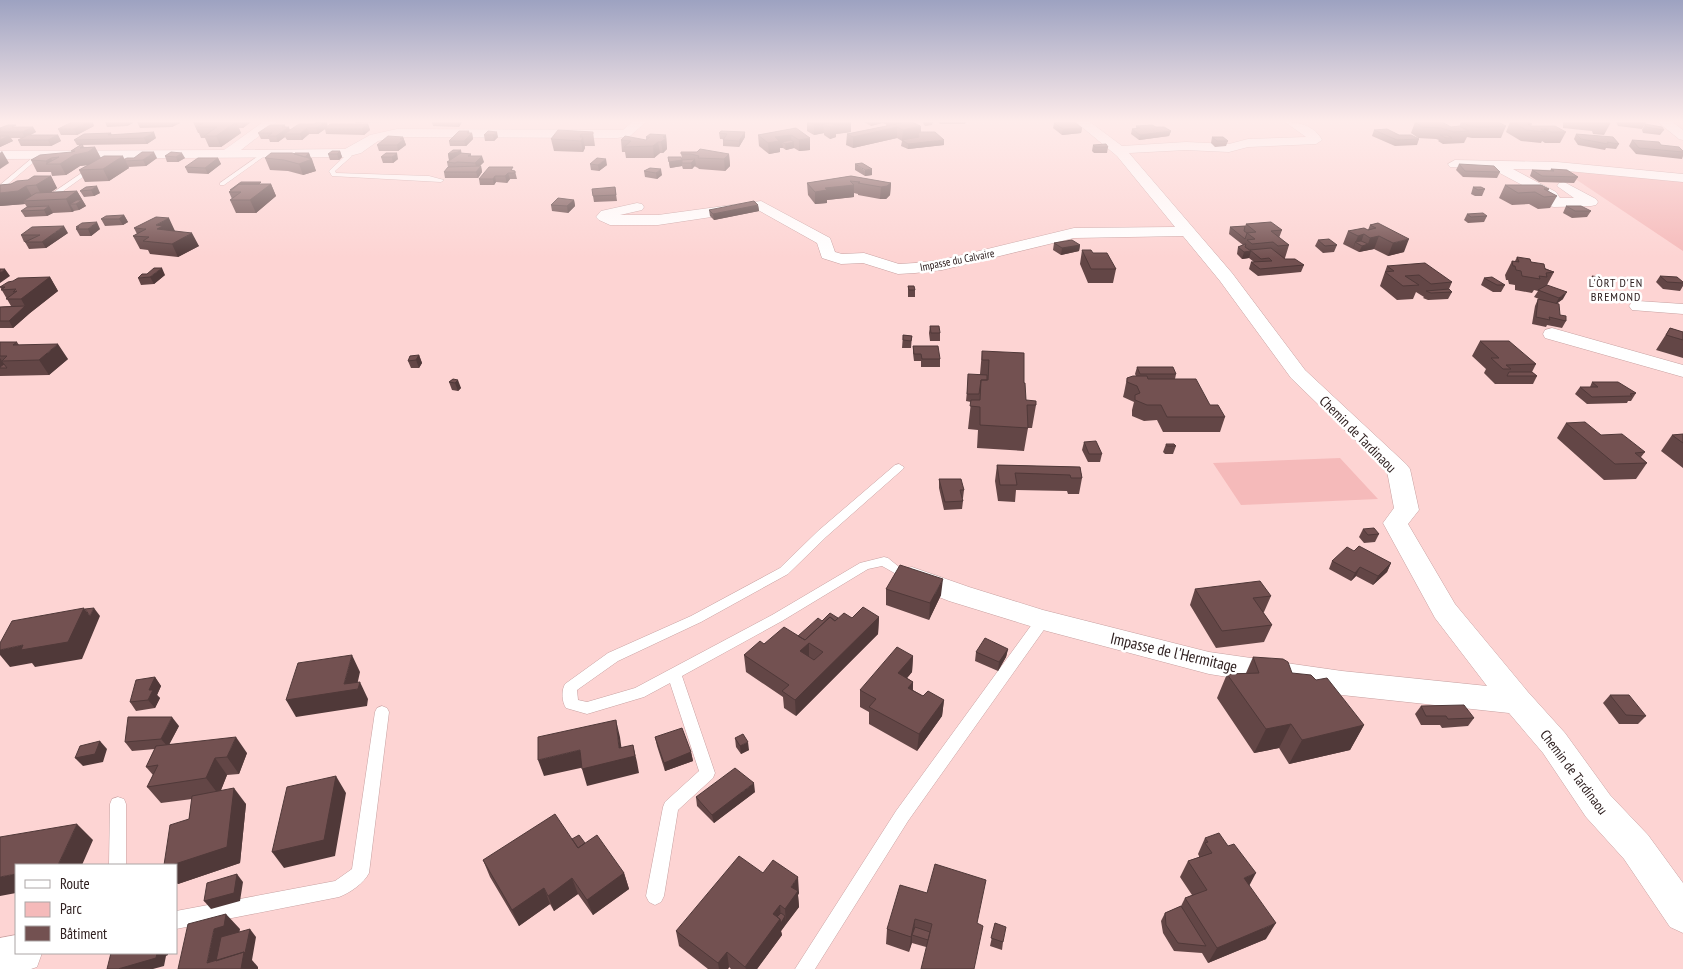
<svg xmlns="http://www.w3.org/2000/svg" width="1683" height="969" font-family="'PT Sans Narrow',sans-serif">
  <style>
    .green { fill: #f5baba }
    .lines { fill: none; stroke-linecap: round; stroke-linejoin: round }
    .lane-casing { stroke: #c8a1a1; stroke-width: 1 }
    .street-casing { stroke: #c8a1a1; stroke-width: 1 }
    .lane { fill: #fff; fill-rule: evenodd }
    .street { fill: #fff; fill-rule: evenodd }
    .wall { fill: #634646 }
    .shaded-wall { fill: #503939 }
    .building { fill: #735151; stroke: #503939; fill-rule: evenodd }
    .labels { text-anchor: middle; dominant-baseline: central; stroke-width: 5; stroke-linejoin: round; paint-order: stroke }
    .far-street-label { font-size: 11px; fill: #2f2020; stroke: #fff }
    .far-neighbourhood-label { font-size: 12px; letter-spacing: 1px; fill: #2f2020; stroke: #fff }
    .street-label { font-size: 14px; fill: #2f2020; stroke: #fff }
    .near-street-label { font-size: 16px; fill: #2f2020; stroke: #fff }
  </style>
  <rect width="100%" height="100%" fill="#fdd4d3"/>
  <path class="green" d="M1562,170L1683,181V251Z
    M1340,458L1378,499L1241,505L1213,463Z"/>
  <g class="lines">
    <defs>
      <path id="lane" d="M346,151L352,156L335,171L336,173L429,176L444,180L441,182L332,176L329,171L345,156L343,153Z
        M264,152L266,153V155L224,185H220V183Z
        M37,154L42,155L0,191V185Z
        M92,166L97,167L52,199L51,201L45,200V198Z
        M899,464L904,467L903,469L826,537L788,574L701,622L618,661L577,690L578,700L587,702L635,688L772,615L860,563L884,557L888,558L904,571L902,574L898,575L882,566L868,569L782,621L682,676L715,773L713,778L678,810L664,896L661,902L655,905L649,902L646,896L663,807L665,802L699,771L670,683L644,697L587,714L566,708C562,702 561,691 565,684L608,653L691,616L780,568L818,531L895,465Z
        M1043,615L1048,616L1050,620L1048,624L908,821L815,969H795L896,811L1038,616Z
        M382,706L387,708L389,712L369,873C364,883 350,893 339,897L176,929V911L335,881L352,869L375,712L377,708Z
        M118,797L124,799L126,804V865H109L110,804L112,799Z"/>
      <path id="street" d="M263,122H277L241,150L345,149L370,135L397,129L617,130H623L632,122H646L630,136L617,138L397,137L378,141L361,153L346,157L0,159V151L224,150Z
        M1076,122H1090L1122,146L1186,142L1229,144L1248,139L1306,137L1285,122C1299,122 1315,126 1322,140L1316,144L1248,147L1229,152L1186,150L1129,153L1232,273L1305,370L1406,464L1410,469L1419,510L1408,524L1455,604L1528,692L1565,733L1610,795L1648,835L1683,883V933L1670,927L1624,859L1586,817L1543,753L1509,713L1342,695L1209,674L1043,630L949,601L903,583L899,576L903,569L912,567L969,587L1043,610L1209,652L1342,671L1487,686L1435,618L1383,523L1394,508L1387,471L1291,378L1220,281L1183,236L1074,238L942,270L915,273L898,274L863,263L841,264L822,258L817,243L758,210L658,225H610L599,220L596,217L601,211L637,203L642,204L644,207L642,210L620,215H658L761,201L830,238L835,252L842,254L864,253L899,264L915,263L942,260L1074,228L1175,227L1117,156Z
        M1658,122H1672L1683,130V140L1679,139Z
        M1455,160L1557,162L1683,174V182L1557,170L1513,169L1556,192L1560,198H1574L1557,186L1559,183L1564,182L1596,199L1598,202L1596,205L1591,206L1554,207L1549,206L1545,197L1492,169L1450,167L1448,164Z
        M1638,301L1683,304V314L1632,310L1629,306L1632,302Z
        M1552,328L1683,365V377L1545,338L1543,334L1545,330Z
        M16,935V953H42L37,967L31,969H0V938Z"/>
    </defs>
    <use href="#lane" class="lane-casing"/>
    <use href="#street" class="street-casing"/>
    <use href="#lane" class="lane"/>
    <use href="#street" class="street"/>
  </g>
  <path class="wall" d="M105,122H132L133,123L127,126L107,127Z
    M137,122H179L180,123L172,127L140,128Z
    M193,122H251L243,128H239L241,133L221,147H209L205,138H201L199,133H198Z
    M355,122H385L355,123Z
    M432,122H462L459,127L433,126Z
    M807,122H851V132L836,134V137L830,139L824,135V133L814,135L807,131Z
    M864,122H912L921,126V132L920,133L944,145L908,149L901,146L902,141L897,138L853,148L846,145L847,134L886,126V124L882,123L871,126Z
    M922,122H933L932,125L925,126Z
    M938,122H966L965,124H940Z
    M1415,122L1451,127H1459L1461,122H1498L1506,126L1501,138H1472L1467,137L1464,143L1443,144L1438,141L1439,140L1436,139L1418,138L1411,133Z
    M1510,122H1528L1532,124L1531,126L1566,132L1560,143H1545L1542,141L1541,143L1521,141L1506,132Z
    M1563,122H1609L1610,124L1604,135L1593,134L1592,131L1563,128Z
    M1616,122H1646L1642,129L1618,126Z
    M1054,123L1082,128L1081,133L1062,135L1053,128Z
    M368,124L370,130L364,135L326,134L325,129L318,134H309L302,140H287L285,137L278,142H270L269,139H261L258,133L285,125V127L290,130L328,126Z
    M1645,124L1664,130L1660,135L1643,133L1642,130Z
    M94,126L77,135H61L58,129Z
    M1136,126L1156,127L1171,131L1169,136L1139,140L1131,134L1132,129L1136,128Z
    M17,127H33L36,132L30,135H58L61,141L51,146H21L18,140L23,138H11L13,141L0,147V128Z
    M796,128L810,150L799,151L794,148L786,150L783,148H780V152L769,154L759,146L758,135Z
    M1374,130L1419,139L1417,145L1395,146L1372,136Z
    M488,131L498,137L494,141H485L484,135Z
    M593,132L595,146H585V148L583,152L554,151L551,139Z
    M745,132V137L739,147L723,146V140L724,139H720L719,133Z
    M111,133L112,135L156,138L147,144L82,145L84,147H95L101,158L125,159L157,158L146,166L128,167L129,168L109,181L85,182L79,170L89,165L80,166L66,175L52,176L51,172H37L31,160L72,152L71,151L80,145H77L74,140Z
    M472,133L473,139L466,146H450L449,141Z
    M1576,134L1619,144L1616,149L1606,148L1605,150L1578,145L1574,139Z
    M666,135L667,149L663,153H660L654,158H626L625,152H622L621,140H646V137Z
    M403,137L406,145L398,151H379L377,145Z
    M1212,137L1228,141L1226,146L1215,147L1211,143Z
    M1632,140L1661,145L1683,151V156L1682,159L1636,154L1629,146Z
    M1093,145L1108,147L1107,153H1094L1092,151Z
    M340,151L342,157L339,160H330L328,154Z
    M171,152L185,158L178,162H167L165,156Z
    M681,152L729,154L730,166L725,171L699,169L698,168L694,166L692,169H683L682,166L670,168L668,157L682,160Z
    M309,153L316,171L303,175L288,171L270,170L265,158L294,154Z
    M386,153L398,159L393,163H383L381,157Z
    M461,153L471,154V156L484,162L479,166H481L482,172L478,178H445L444,172L448,167L447,162L451,160H449L448,154Z
    M218,158L221,164L208,174L188,173L185,167Z
    M590,164L607,165L599,171L591,170Z
    M855,164L872,175L865,176L855,170Z
    M1459,164L1500,172L1497,178L1463,177L1456,170Z
    M650,168L662,175L657,179L645,177L644,171Z
    M1551,169L1578,177L1574,183L1539,182L1530,176L1532,170L1550,171Z
    M514,171H515L517,179H510L507,183L496,182L494,185H480L479,179Z
    M51,176L57,188L51,192L77,191L86,206L79,210L74,211L72,212L53,213L47,216L25,217L21,211L27,207L25,204L0,206V185L11,184Z
    M851,176L891,183L890,195L886,199H880L858,195V194L854,193V197L827,200V203L815,204L808,195L807,183Z
    M262,184H271L276,196L256,213H236L230,200L232,199L229,192Z
    M1505,185L1549,189L1548,191L1557,196L1550,208L1538,209L1529,204L1512,205L1499,198Z
    M86,187L100,193L94,196L84,197L80,191Z
    M615,187L617,201L594,202L593,196Z
    M1473,187L1485,189L1482,196H1475L1471,194Z
    M574,200L575,206L568,213L552,211L551,205Z
    M758,205L759,211L714,220L710,216L709,210Z
    M1566,206L1591,211L1587,217L1572,218L1563,213Z
    M1467,214L1487,216L1484,222L1468,223L1464,220Z
    M124,215L128,222L123,225L105,226L101,219Z
    M1378,223L1404,252L1388,256L1374,249L1359,252L1343,244L1348,231L1368,230L1370,225Z
    M1246,224L1282,230L1279,238L1289,245L1285,258L1284,259L1304,265L1301,272L1258,276L1249,269L1251,262H1254L1249,258L1242,259L1237,254L1238,247L1243,245L1229,234L1230,227L1245,226Z
    M76,227L100,229L91,236H80L76,229H77Z
    M134,228L175,231L199,246L178,257L150,254L148,250L140,249L133,236L137,234Z
    M68,233L46,248L29,249L25,242H27H24L21,235Z
    M1318,240L1337,245L1334,252L1323,253L1315,246Z
    M1054,243L1080,245L1079,251L1061,255L1053,250Z
    M1082,250L1093,253L1116,269L1113,283H1088L1080,264Z
    M1517,257L1531,262L1554,272L1547,285L1563,299L1557,303L1560,315L1566,321L1562,328L1547,325L1546,327L1532,324L1535,306L1538,299H1539L1534,297L1538,291L1534,290L1532,293L1515,290V285L1509,284L1508,280H1506L1505,275L1512,261H1515Z
    M1387,266L1452,282L1449,289L1452,292L1448,299L1428,300L1423,298L1424,297L1416,292L1413,299L1397,300L1380,286Z
    M165,275L154,284L141,285L138,278Z
    M1592,276L1602,280L1598,287H1591L1588,283Z
    M1660,276L1683,282V286L1680,291L1663,289L1656,282Z
    M50,277L58,291L30,313L13,328H0V307L11,306L0,287Z
    M1484,278L1505,285L1501,292H1493L1481,285Z
    M908,286L915,290V297H908Z
    M930,326L940,333V341H930L929,333Z
    M1670,328L1683,332V358L1656,350Z
    M903,335L912,336L911,348H902Z
    M1480,341L1536,364L1532,372L1537,376L1533,384H1495L1484,373L1486,369L1472,356Z
    M0,342H17L19,345L68,359L49,375L0,376Z
    M913,346L940,359V367H921V361H914L913,353Z
    M982,351L1024,383L1026,400L1036,405L1032,428H1028L1024,451L977,448L978,430L968,429L971,402L966,401L968,381L980,374Z
    M419,355L422,363L419,368H411L408,361Z
    M1137,367L1176,374L1175,379L1225,417L1220,432H1163L1157,420L1144,421L1132,416V410L1134,402L1123,397L1124,393L1127,378L1136,376L1135,374Z
    M453,379L461,388L458,391L452,390L449,382Z
    M1592,382L1636,393L1631,401H1628L1627,403L1587,404L1575,394L1580,387H1590Z
    M1566,423L1645,452L1641,457L1647,463L1636,479L1604,480L1557,438Z
    M1683,434V468L1661,451L1672,435Z
    M1084,442L1102,454L1100,462H1088L1082,450Z
    M1166,444L1176,446L1173,454H1165L1163,452Z
    M997,465L1080,467L1082,478L1079,494H1068L1067,491L1016,490L1015,502L998,501L995,481Z
    M939,479L964,490L963,498H962L963,501L962,509L944,510L939,488Z
    M1363,529L1379,534L1375,542L1364,543L1359,537Z
    M1354,551L1391,563L1387,572L1373,585L1356,576L1351,581L1329,569L1332,561Z
    M886,589L941,595L929,620L886,605Z
    M1195,589L1271,596L1264,612H1263L1272,625L1264,642L1216,648L1190,605Z
    M879,617L878,634L796,716L784,708L783,697L746,672L744,655L764,644L798,636L822,621L838,618Z
    M1008,649L1006,657L998,671L975,661L976,652Z
    M913,656L912,672L907,678L913,682V690L923,696L944,700L942,716L917,751L869,724V712L860,707V690Z
    M1253,657L1292,673L1364,725L1350,750L1289,764L1279,748L1254,753L1217,698L1227,674L1246,673Z
    M155,677L161,686L157,695L160,698L155,708L136,711L130,702Z
    M1610,695L1646,716L1638,724H1619L1603,703Z
    M1421,706L1474,718L1468,726L1442,728L1440,725H1421L1415,714Z
    M179,726L169,744L247,753L239,774L227,775L221,790L246,804L240,863L178,884L176,882V865L189,819L192,799L161,803L147,787L153,775L146,767L155,749L132,751L125,742Z
    M655,737L691,752L693,761L665,771L657,746Z
    M735,738L749,750L741,754L736,747Z
    M755,792L714,823L697,806L696,797Z
    M1205,838L1249,885L1266,939L1208,963L1202,953L1174,951L1163,933L1161,921L1165,913L1181,906L1185,898L1192,895L1180,877L1188,861L1199,857V856L1198,854Z
    M572,839L585,843L624,873L629,889L593,915L578,894L554,911L550,904L519,926L490,877L483,860Z
    M763,873L799,893L798,895L799,907L781,931L782,935L757,969H731L729,967L728,969H708L679,946L676,931Z
    M986,880L926,947L912,943L909,952L886,944L887,929L927,893Z
    M995,923L1003,942L1002,950L990,946Z"/>
  <path class="shaded-wall" d="M88,122H93L94,126L77,135L74,129Z
    M125,122H132L133,123L127,126Z
    M170,122H179L180,123L172,127Z
    M236,122L241,133L221,147L216,136Z
    M241,122H251L243,128Z
    M325,122H327L328,127L318,134L316,128Z
    M457,122H462L459,127Z
    M824,122H827V126L823,124L824,133L814,135V124Z
    M841,122H851V132L836,134V137L830,139V123Z
    M871,122H882V123L871,126Z
    M368,124L370,130L364,135L362,129Z
    M285,125L286,129L289,127L291,133L284,134L285,137L278,142L276,136L282,127Z
    M921,126L920,137L918,133V138L902,141L903,130Z
    M33,127L36,132L25,138L22,132Z
    M897,127V138L853,148V137Z
    M307,128L309,134L302,140L300,134Z
    M1082,128L1081,133L1062,135L1063,129Z
    M469,131L470,135L472,133L473,139L466,146L464,141L467,133Z
    M1171,131L1169,136L1139,140L1140,135Z
    M154,132L156,138L147,144L144,138Z
    M497,132L498,137L494,141L493,135Z
    M745,132V137L739,147V141Z
    M581,134L582,139L583,137L585,148L583,152L580,137Z
    M58,135L61,141L51,146L48,140Z
    M666,135L667,149L663,153L661,142L663,137Z
    M791,135L792,143L794,142V148L786,150L785,144L782,142L783,148H780V152L769,154L768,143L775,137Z
    M9,136L13,141L0,147V140Z
    M403,137L406,145L398,151L397,145L400,139Z
    M810,138V150L799,151V140Z
    M944,140V145L908,149V144Z
    M658,142L660,153L654,158L653,146Z
    M83,146L86,152L95,147L101,159L94,164L80,166L66,175L60,164Z
    M461,150L462,156L459,158L449,160L448,154Z
    M2,151L9,163L0,169V153Z
    M340,151L342,157L339,160L337,154Z
    M154,152L157,158L146,166L143,160Z
    M182,153L185,158L178,162L176,157Z
    M309,153L311,159H312L316,171L303,175L299,164L287,161Z
    M397,153L398,159L393,163L392,157Z
    M729,154L730,166L725,171L724,159Z
    M123,156L129,168L109,181L103,169Z
    M482,156L484,162L477,169L475,163Z
    M51,158L54,164H47L46,161Z
    M218,158L221,164L208,174L205,168Z
    M606,159L607,165L599,171L598,165Z
    M695,159L696,165L692,169L691,163Z
    M682,160V166L670,168L669,162Z
    M481,166L482,172L478,178L476,172Z
    M661,169L662,175L657,179L656,173Z
    M872,169V175L865,176V170Z
    M508,173L510,179L507,183L505,176Z
    M51,176L57,188L43,198L36,185Z
    M495,176L496,182L494,185L493,179Z
    M891,183L890,195L886,199H880L881,187Z
    M271,184L276,196L256,213L250,200Z
    M854,185V197L827,200V203L815,204V192L825,188Z
    M26,186L33,198L23,201L25,204L0,206V193Z
    M97,186L100,193L94,196L91,190Z
    M77,191L86,206L79,210L76,204H70L74,211L72,212L66,199Z
    M574,200L575,206L568,213L567,206Z
    M758,205L759,211L714,220L713,214Z
    M49,206L53,213L47,216L44,210Z
    M124,215L128,222L123,225L119,219Z
    M169,218L175,231L163,242L156,225Z
    M97,222L100,229L91,236L88,229Z
    M64,226L68,233L46,248L42,242Z
    M192,233L199,246L178,257L172,244Z
    M1364,234L1360,245L1355,242L1353,249L1358,236Z
    M1379,236L1374,249L1359,252L1362,246L1368,244L1370,238Z
    M1409,239L1404,252L1388,256L1393,243Z
    M1080,245L1079,251L1061,255L1062,248Z
    M1251,251L1249,258L1242,259L1244,252Z
    M162,268L165,275L154,284L150,277Z
    M5,269L10,276L0,283V273Z
    M50,277L58,291L30,313L13,328L9,321L25,306L21,299Z
    M1567,292L1563,299L1555,305L1559,298Z
    M58,344L68,359L49,375L39,360Z
    M419,355L422,363L419,368L416,360Z
    M0,358L2,361L7,368H0Z
    M458,380L461,388L458,391L455,383Z
    M1391,563L1387,572L1373,585L1378,576Z
    M1360,567L1356,576L1351,581L1355,573Z
    M943,579L941,595L929,620L930,603Z
    M84,608L90,616L94,608L100,616L82,659L35,667L32,663L10,667L0,655V650L23,645Z
    M879,617L878,634L796,716L795,700Z
    M809,643V659L800,651Z
    M1008,649L1006,657L998,671L999,662Z
    M352,655L360,672L356,690L360,682L368,699L367,706L296,717L286,700L344,684Z
    M913,656L912,672L897,690L898,673Z
    M155,677L161,686L157,695L160,698L155,708L148,700L149,690Z
    M913,682L912,698L908,688Z
    M944,700L942,716L917,751L919,734Z
    M172,717L179,726L168,747L161,739Z
    M616,720L620,737L623,759L633,745L637,762L639,773L587,786L582,769L619,748Z
    M1291,724L1279,748L1254,753L1266,729Z
    M1364,725L1350,750L1289,764L1302,740Z
    M236,737L247,753L239,774L227,757Z
    M100,741L107,749L103,762L83,766L75,758Z
    M748,742L749,750L741,754L740,746Z
    M580,750L585,767L544,776L538,760Z
    M691,752L693,761L665,771L664,763Z
    M215,758L227,775L219,795L206,778Z
    M336,776L346,793L335,856L284,868L272,852Z
    M754,783L755,792L714,823L712,815Z
    M234,788L246,804L240,863L178,884L176,882V865H172Z
    M77,824L93,840L82,865H58Z
    M624,873L629,889L593,915L587,900Z
    M1256,873L1247,890L1244,878Z
    M16,874V893L0,896V877Z
    M237,874L243,882L240,901L211,909L204,901Z
    M798,877L799,893L798,895L799,907L786,924L785,909L791,887Z
    M572,878L578,894L554,911L548,896Z
    M544,888L550,904L519,926L512,910Z
    M780,905L781,921L785,916L786,924L781,931L782,935L757,969H746L745,967L773,914Z
    M226,914L240,929L238,942L250,929L256,937L252,960L258,967V969H241L207,963L214,929Z
    M915,919L914,935H912V942L909,952L911,937Z
    M1276,923L1266,939L1208,963L1217,948Z
    M727,952L729,967L728,969H719L718,963Z
    M157,953H168V955L166,956L164,966L153,969H118Z"/>
  <path class="building" d="M72,122H88L74,129H58Z
    M204,122H236L216,136H204L217,127H197Z
    M317,122H325L316,128H307L300,134H284L299,124H314Z
    M811,122H824L814,124Z
    M828,122H841L830,123L836,126L830,127L823,124L829,123Z
    M906,122H912L920,126L903,130L897,127L853,137L847,134Z
    M1062,122H1074L1082,128L1063,129L1054,123Z
    M1415,122H1442L1451,127L1459,126L1469,131L1454,132L1441,128L1422,127Z
    M1466,122H1498L1506,126L1477,127L1467,125L1465,123L1467,122Z
    M1513,122H1528L1532,124H1528L1531,126H1555L1566,132H1551L1546,129H1541L1546,132L1526,130Z
    M1598,122H1609L1610,124L1598,123Z
    M330,124H368L362,129H325Z
    M1645,124L1662,127L1664,130L1646,127Z
    M8,125H16L12,127H33L22,132H0V128Z
    M270,125H285L282,127H289L276,136H268L272,133H258Z
    M1152,125L1156,127H1164L1171,131L1140,135L1132,129L1140,128L1136,126Z
    M796,128L810,138L799,140L791,135L775,137L779,141L768,143L758,135Z
    M1387,129L1399,135H1411L1419,139L1397,140L1374,130Z
    M558,130L593,132V134H581L580,137H583L581,141L551,139Z
    M459,131H469L467,133H472L464,141H449Z
    M488,131L497,132L493,135H484Z
    M721,131L745,132L739,141L723,140L727,134L719,133Z
    M154,132L144,138L74,140L84,134L111,133L108,135Z
    M921,132H935L944,140L908,144L902,140L919,137L918,133Z
    M650,134L666,135L663,137L666,138L661,142H658L653,146L624,147L631,141L621,140L625,136L646,140L650,137H646Z
    M1576,134L1613,137L1619,144L1607,142L1608,144L1581,139Z
    M28,135H58L48,140H18Z
    M1440,135H1447L1452,138H1446Z
    M0,136H9L0,140Z
    M388,136L403,137L400,139H404L397,145H377Z
    M1212,137H1223L1228,141H1217Z
    M791,140L794,142L785,144L782,142Z
    M1632,140L1659,142L1661,145L1679,147L1683,151V152L1639,148Z
    M82,144L83,146L80,148L95,147L88,152L74,155L60,164H46L59,157L51,158L46,161L31,160L40,155L72,152L75,151H71Z
    M1106,144L1108,147H1095L1093,145Z
    M700,149L729,154L724,159L698,158L699,156L691,154H681V152H697Z
    M453,150H461L458,152L448,154Z
    M332,151H340L337,154H328Z
    M142,152H154L143,160L125,161V159L127,158H134Z
    M171,152L182,153L176,157L165,156Z
    M271,153H292L312,159L299,164L284,160L265,158Z
    M295,153H309L305,157L294,154Z
    M386,153H397L392,157H381Z
    M461,153L471,154L468,156H482L475,163L457,162L455,163L447,162Z
    M104,156H123L103,169L79,170Z
    M668,157H681L682,160L669,162Z
    M198,158H218L205,168L185,167Z
    M597,158L606,159L598,165L590,164Z
    M695,159L691,163H682V160Z
    M862,163L872,169L865,170L855,164Z
    M1459,164L1494,166L1500,172L1465,171Z
    M481,166L476,172H444L448,167Z
    M489,167H513L511,170L515,171V173H508L505,176H495L493,179H479Z
    M650,168L661,169L656,173L644,171Z
    M1551,169L1567,170L1578,177L1542,176L1532,170L1554,171Z
    M34,176H51L36,185L26,186L18,191L0,193V185L11,184L17,181L28,180Z
    M851,176L891,183L887,186L881,187L858,183L860,182L850,181L854,185L825,188L827,190L815,192L807,183Z
    M241,182H261L259,184H239L231,190H230Z
    M239,184H271L250,200H230L241,192H229Z
    M1505,185H1541L1549,189H1544L1557,196L1544,197L1535,192L1518,193Z
    M97,186L91,190L80,191L86,187Z
    M615,187L616,195L593,196L592,189Z
    M1473,187H1481L1485,189L1478,190Z
    M77,191L66,199L23,201L36,193Z
    M558,198L574,200L567,206L551,205Z
    M77,200H82L76,204H70Z
    M754,201L758,205L713,214L709,210Z
    M49,206L44,210L21,211L27,207Z
    M1566,206H1581L1591,211H1575Z
    M1483,213L1487,216L1471,217L1467,214Z
    M124,215L119,219H101L106,216Z
    M156,217L169,218L156,225L163,226L157,229L192,233L172,244L143,241L149,237L133,236L146,229L134,228Z
    M97,222L88,229H76L79,227H76L82,223Z
    M1271,222L1282,230L1271,231L1289,245L1278,246L1273,242L1252,244L1247,240L1255,239L1247,233L1256,232L1246,224Z
    M1378,223L1409,239L1393,243L1379,236L1370,238L1364,234L1358,236L1348,231L1364,228L1368,230L1376,228L1370,225Z
    M64,226L42,242H25L40,235H21L32,227Z
    M1245,226L1244,231L1247,233L1245,239L1230,227Z
    M1329,239L1337,245L1325,246L1318,240Z
    M1072,240L1080,245L1062,248L1054,243Z
    M1361,241L1368,244L1362,246L1355,242Z
    M1245,244H1246L1245,247L1251,251L1244,252L1238,247Z
    M1271,248L1285,259H1295L1304,265L1260,269L1251,262L1272,261L1269,258L1261,259L1250,250Z
    M1082,250H1091L1093,253H1107L1116,269H1091Z
    M1517,257L1530,259L1531,262L1544,264L1545,269L1554,272L1546,273L1547,277L1539,276L1540,279L1522,276L1521,271L1516,270L1515,266H1513L1512,261L1519,262Z
    M1425,263L1452,282L1431,284L1419,275L1405,276L1419,285L1403,286L1385,272L1394,271L1387,266Z
    M154,268H162L150,277L138,278L142,274H147Z
    M0,269H5L0,273Z
    M1592,276L1599,277L1602,280H1595Z
    M1660,276L1677,277L1683,282V283L1667,282Z
    M50,277L21,299H6L17,291L13,292L16,289L1,290L5,287H0L8,282L13,281L18,278Z
    M1492,277L1505,285H1497L1484,278Z
    M1547,285L1567,292L1559,298L1538,290Z
    M908,286H914L915,290H909Z
    M1449,289L1452,292L1431,293L1426,291Z
    M1538,299L1559,304L1560,315L1566,316V321L1549,317L1550,320L1536,317Z
    M25,306L9,321H0V307Z
    M930,326H939L940,333H931Z
    M1670,328L1683,332V340L1666,335Z
    M903,335L912,336L911,341L903,340Z
    M1480,341H1509L1536,364L1506,365L1511,369H1503L1491,358H1499Z
    M0,342H17L13,345L58,344L39,360L2,361L7,356H0Z
    M913,346H938L940,359H922L921,354H914Z
    M982,351L1024,353V383H1025L1026,400L1036,401V405H1027L1028,428L980,425V407L970,406L971,400H980L981,380H988L989,360H982Z
    M419,355L416,360L408,361L410,356Z
    M4,364L7,368H0V367Z
    M1137,367H1173L1176,374H1140Z
    M1509,372H1532L1537,376H1507Z
    M968,374L987,375V380H981L979,394H967Z
    M1133,376H1147L1148,379H1196L1210,405H1218L1225,417H1167L1161,405H1147L1135,400V395L1140,393L1137,386L1127,382V378Z
    M453,379L458,380L455,383L449,382Z
    M1592,382H1618L1636,393L1630,394L1632,396L1592,397L1580,387H1598Z
    M1585,422L1601,435L1622,434L1645,452L1635,453L1647,463L1615,464L1566,423Z
    M1683,434V443L1672,435Z
    M1096,441L1102,454H1089L1084,442Z
    M1166,444H1174L1176,446H1167Z
    M997,465L1080,467L1082,478H1071L1070,475L1015,473L1017,485H1000Z
    M939,479H961L964,490H960L963,501L945,502Z
    M1374,528L1379,534L1368,535L1363,529Z
    M1359,546L1391,563L1378,576L1360,567L1355,573L1332,561L1347,547L1354,551Z
    M900,565L943,579L930,603L886,589Z
    M1260,581L1271,596L1253,598L1272,625L1222,631L1195,589Z
    M863,607L879,617L795,700L782,691L789,685L744,655L760,641L764,644L784,627L805,640L830,617L835,621L844,613L852,618ZM809,643L823,652L814,660L800,651Z
    M84,608L68,642L21,650L23,645L0,650V643L12,621Z
    M94,608L90,616L85,609Z
    M830,613L838,618L835,621L830,617L805,640L798,636L818,618L822,621Z
    M985,638L1008,649L999,662L976,652Z
    M897,647L913,656L898,673L913,682L908,688L923,696L928,691L944,700L919,734L869,707L876,699L860,690Z
    M352,655L344,684L360,682L358,689L286,700L298,663Z
    M1253,657L1283,659L1288,662L1292,673L1311,675L1316,680L1327,678L1364,725L1302,740L1291,724L1266,729L1227,674L1259,673Z
    M155,677L149,690H153L148,700L130,702L136,680Z
    M1610,695H1629L1646,716L1626,715Z
    M1464,705L1474,718L1448,719L1446,716H1426L1421,706Z
    M128,717H172L161,739L125,742Z
    M616,720L619,748L633,745L635,756L582,769L580,750L538,760V737Z
    M682,728L691,752L664,763L655,737Z
    M743,734L748,742L740,746L735,738Z
    M236,737L227,757L215,758L206,778L147,787L158,765L146,767L156,746Z
    M100,741L95,754L75,758L80,746Z
    M735,768L754,783L712,815L696,797Z
    M336,776L324,840L272,852L287,787Z
    M234,788L227,847L172,865H164L170,825L189,819L192,796Z
    M555,814L578,848L597,835L624,873L587,900L572,878L548,896L544,888L512,910L483,860Z
    M77,824L58,865H16V874L0,877V837Z
    M1219,833L1228,846L1234,844L1256,873L1244,878L1276,923L1217,948L1185,898L1207,890L1188,861L1212,853L1205,843L1208,842L1205,838Z
    M579,835L585,843L578,848L572,839Z
    M739,856L763,873L773,860L798,877L791,887L798,891L785,909L780,905L773,914L780,919L745,967L727,952L718,963L676,931Z
    M935,864L986,880L977,923L983,926L974,969H921L932,924L915,919L911,937L887,929L900,885L927,893Z
    M237,874L234,893L204,901L207,883Z
    M1181,906L1206,946L1178,943L1166,925L1165,913Z
    M781,913L785,916L781,923L780,919L777,917Z
    M226,914L224,926L214,929L207,963L244,952L241,969H178L188,924Z
    M995,923L1006,927L1003,942L991,938Z
    M915,927L930,932L928,940L912,935Z
    M250,929L245,953L244,952L216,961L221,937Z
    M111,953H157L156,958L118,969H107Z"/>
  <linearGradient id="sky" x2="0" y2="1"><stop stop-color="#9da2c1"/><stop offset="0.47" stop-color="#feeceb"/><stop offset="1" stop-color="#feeceb" stop-opacity="0"/></linearGradient>
  <rect width="1683" height="258" fill="url(#sky)"/>
  <g class="labels">
    <g class="far-street-label">
      <text transform="translate(957 260) rotate(-11)">Impasse du Calvaire</text>
    </g>
    <g class="far-neighbourhood-label">
      <text x="1616" y="282">L'ÒRT D'EN<tspan x="1616" dy="14">BREMOND</tspan></text>
    </g>
    <g class="street-label">
      <text transform="translate(1358 434) rotate(45)">Chemin de Tardinaou</text>
      <text transform="translate(1574 772) rotate(53)">Chemin de Tardinaou</text>
    </g>
    <g class="near-street-label">
      <text transform="translate(1174 652) rotate(13)">Impasse de l'Hermitage</text>
    </g>
  </g>
  <rect x="15" y="864" width="162" height="90" fill="#ffffff" stroke="#aca6a6"/>
  <rect x="25" y="880" width="25" height="8" fill="#ffffff" stroke="#aca6a6"/>
  <text x="60" y="889" font-size="15" fill="#2f2020">Route</text>
  <rect x="25" y="902" width="25" height="15" fill="#f5baba" stroke="#aca6a6"/>
  <text x="60" y="914" font-size="15" fill="#2f2020">Parc</text>
  <rect x="25" y="926" width="25" height="15" fill="#735151" stroke="#aca6a6"/>
  <text x="60" y="939" font-size="15" fill="#2f2020">Bâtiment</text>
</svg>
